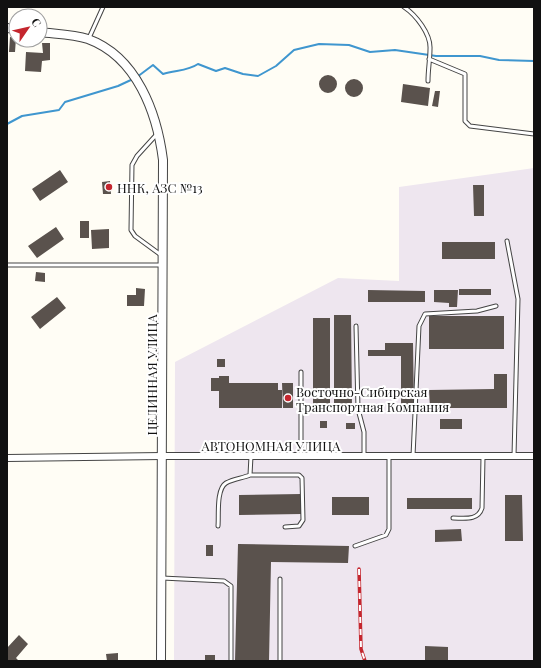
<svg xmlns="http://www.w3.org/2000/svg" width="541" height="668" font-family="'Playfair Display',serif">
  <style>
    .industrial { fill: #eee6ef }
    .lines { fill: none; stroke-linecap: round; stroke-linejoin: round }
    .stream { stroke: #3f96cf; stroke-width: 2 }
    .building { fill: #5a524d }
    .service-casing { stroke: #444; stroke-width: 5 }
    .minor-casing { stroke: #444; stroke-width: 8 }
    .tertiary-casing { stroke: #444; stroke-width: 10 }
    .service { stroke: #fff; stroke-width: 3 }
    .minor { stroke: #fff; stroke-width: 6 }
    .tertiary { stroke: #fff; stroke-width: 8 }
    .rail-casing { stroke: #c4262e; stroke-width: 3.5 }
    .rail { stroke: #fff; stroke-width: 2; stroke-dasharray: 6; stroke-linecap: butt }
    .poi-dot { fill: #c4262e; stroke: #fff; stroke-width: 1.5 }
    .labels { text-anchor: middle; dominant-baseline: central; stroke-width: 4; stroke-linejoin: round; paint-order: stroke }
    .poi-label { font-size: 13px; fill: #111; stroke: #fff; text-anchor: start }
    .street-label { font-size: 13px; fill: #111; stroke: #fff }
  </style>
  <rect width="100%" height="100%" fill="#fffdf5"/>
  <path class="industrial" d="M534,168V661H174L175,362L338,278L399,281V187Z"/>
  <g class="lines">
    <path class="stream" d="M137,77L153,65L163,74C175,70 188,71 198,64L216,71L225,68L243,74L258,76L276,66L294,50L319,44L349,45L370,52L395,50L436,56H480L499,60L534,61
      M7,124L22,116L59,110L65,102L118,86L133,79"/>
  </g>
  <path class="building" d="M10,37L16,38L15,52H9Z
    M42,43H50V60L42,61L41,72L25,71L26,52L43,53Z
    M319 84a9 9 0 1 1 18 0a9 9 0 1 1-18 0Z
    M345 88a9 9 0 1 1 18 0a9 9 0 1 1-18 0Z
    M403,84L430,88L428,106L401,102Z
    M435,91H440L438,107L432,106Z
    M60,170L68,182L40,201L32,189Z
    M110,181L111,194H103L102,182Z
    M473,185H484V216H474Z
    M80,221H89V238H80Z
    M56,227L64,239L37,258L28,246Z
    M109,229V248L92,249L91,230Z
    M442,242H495V259H442Z
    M36,272L45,273V282L35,281Z
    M136,288L145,289L144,306H127V295H136Z
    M459,289H491V295H459Z
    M368,290L425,291V302H368Z
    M434,290H458L457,307H449V303L434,302Z
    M57,297L66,308L40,329L31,317Z
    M334,315H351L352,407H334Z
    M429,316H504V349H429Z
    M313,318H330V408H313Z
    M385,343H413L414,407H401V356H368V350H385Z
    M217,359H225V367H217Z
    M494,374H507V408H430L429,390L494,389Z
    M219,376H229V383H278V390H282V408H219V391H211V378H219Z
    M282,383H293V408H283Z
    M440,419H462V429H440Z
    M320,421H327V428H320Z
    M346,423H355V429H346Z
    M301,494V514L239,515V495Z
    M505,495H522L523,541H505Z
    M332,497H369V515H332Z
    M407,498H472V509H407Z
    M461,529L462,541L435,542V530Z
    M238,544L349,546L348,563L271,562L269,661H235Z
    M206,545H213V556H206Z
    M19,635L28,644L16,658L19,661H7V648Z
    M425,646L448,647V661H425Z
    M118,653V661H107L106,654Z
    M205,655H215V661H205Z"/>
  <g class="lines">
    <defs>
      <path id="service" d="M404,7C416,15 431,34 430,49C430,59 428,70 428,81
        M89,38L103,7
        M429,59L465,74V121L470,126L534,134
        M157,134L137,156L132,165L131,230L135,236L161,255
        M507,241L518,299L514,456
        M7,265H162
        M356,326L358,409L364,432V456
        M301,456V372
        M413,456L419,326L425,314L477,311L496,306
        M250,475H299L302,478L303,520L299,526L285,527
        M453,518C464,518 478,521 482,508L483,457
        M218,526C219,516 216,489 226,483C233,479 243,478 250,475L251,456
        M355,546L386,535L389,529V456
        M162,578L224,581L231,586V661
        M280,579V661"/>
      <path id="minor" d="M7,458L162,456H534"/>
      <path id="tertiary" d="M7,28L16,29
        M40,32C56,34 73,34 88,39C137,57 157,113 163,160L161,661"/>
    </defs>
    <use href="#service" class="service-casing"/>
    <use href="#minor" class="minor-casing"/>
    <use href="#tertiary" class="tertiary-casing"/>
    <use href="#service" class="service"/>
    <use href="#minor" class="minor"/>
    <use href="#tertiary" class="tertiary"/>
    <defs>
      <path id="rail" d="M359,569L361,649L365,661"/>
    </defs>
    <use href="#rail" class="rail-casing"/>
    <use href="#rail" class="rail"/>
  </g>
  <g class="poi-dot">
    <circle cx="109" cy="187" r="4"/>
    <circle cx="288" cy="398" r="4"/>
  </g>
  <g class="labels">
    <g class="poi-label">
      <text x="117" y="187">ННК, АЗС №13</text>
      <text x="296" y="391">Восточно-Сибирская<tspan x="296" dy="15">Транспортная Компания</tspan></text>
    </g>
    <g class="street-label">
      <text transform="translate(151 375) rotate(-90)">ЦЕЛИННАЯ УЛИЦА</text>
      <text x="271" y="445">АВТОНОМНАЯ УЛИЦА</text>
    </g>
  </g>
  <rect width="541" height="668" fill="none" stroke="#111111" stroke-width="16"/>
  <g transform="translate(28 28) rotate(56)"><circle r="19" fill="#ffffff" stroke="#a0a0a0"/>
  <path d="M0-3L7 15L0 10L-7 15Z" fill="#c4262e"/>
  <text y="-6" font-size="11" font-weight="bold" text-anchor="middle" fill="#111111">С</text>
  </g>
</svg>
